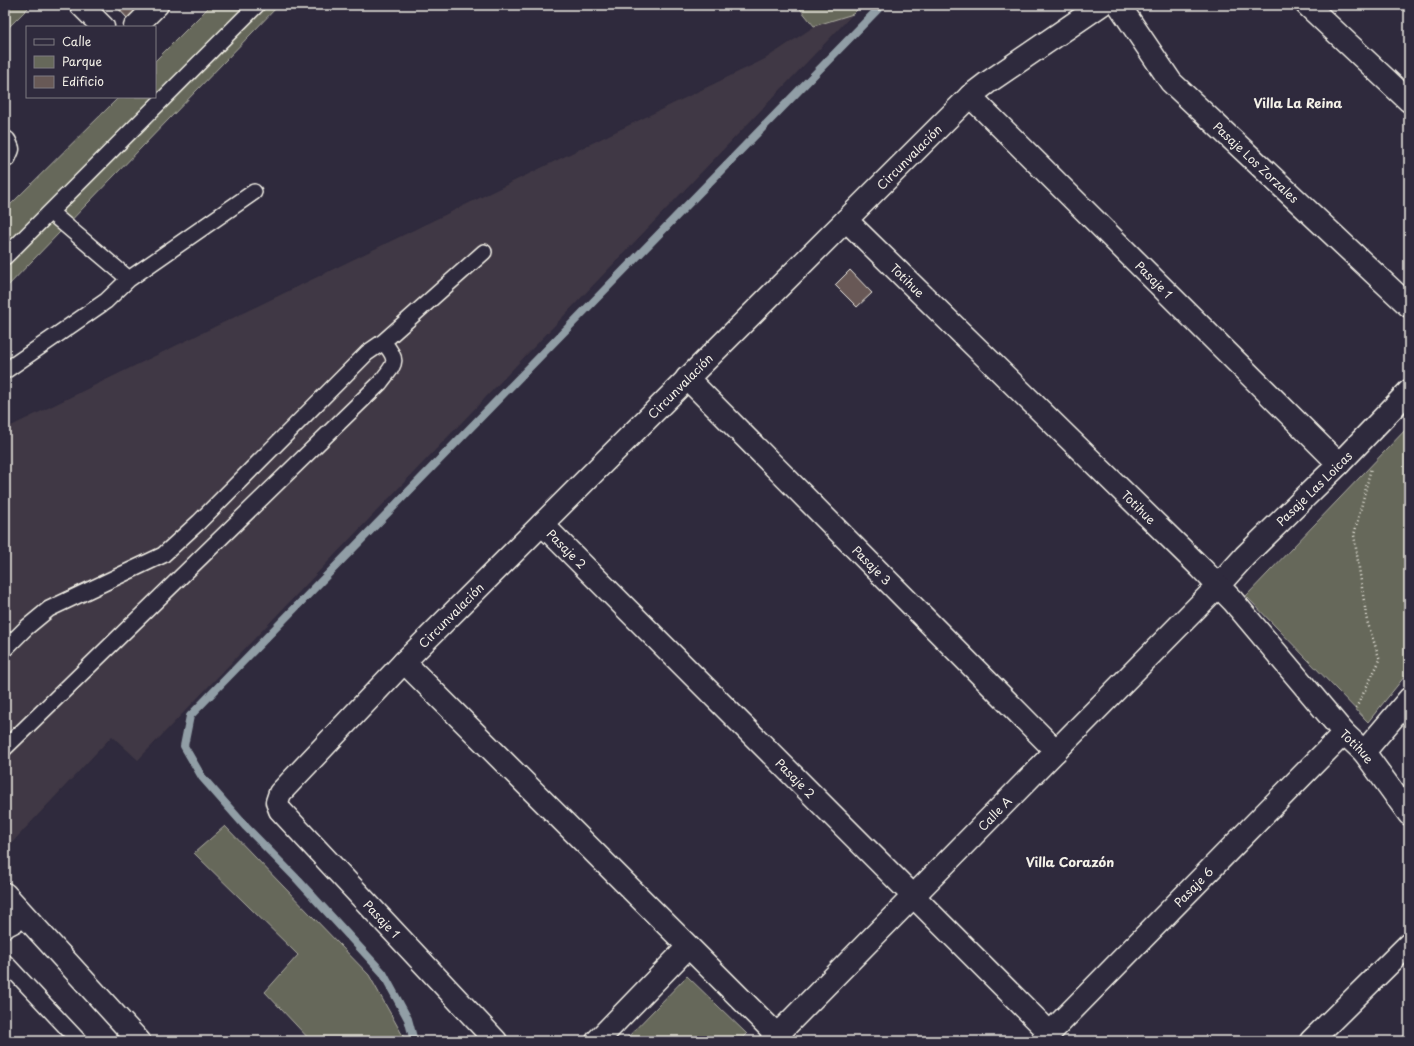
<svg xmlns="http://www.w3.org/2000/svg" width="1414" height="1046" font-family="'Playpen Sans',sans-serif">
  <style>
    .built { fill: #403844 }
    .green { fill: #66685a; stroke: #adaca1 }
    .lines { fill: none; stroke-linecap: round; stroke-linejoin: round }
    .stream { stroke: #919ea6; stroke-width: 8 }
    .building { fill: #685956; stroke: #f4f1e8 }
    .lane-casing { stroke: #f4f1e8; stroke-width: 18 }
    .street-casing { stroke: #f4f1e8; stroke-width: 25 }
    .secondary-casing { stroke: #f4f1e8; stroke-width: 25 }
    .path { stroke: #f4f1e8; stroke-width: 2.5; stroke-dasharray: 1 3; stroke-linecap: butt }
    .lane { stroke: #2f2a3d; stroke-width: 15 }
    .street { stroke: #2f2a3d; stroke-width: 22 }
    .secondary { stroke: #2f2a3d; stroke-width: 22 }
    .labels { text-anchor: middle; dominant-baseline: central; stroke-width: 3; stroke-linejoin: round; paint-order: stroke }
    .street-label { font-size: 12px; fill: #f4f1e8; stroke: #2f2a3d }
    .neighbourhood-label { font-size: 13px; font-weight: bold; fill: #f4f1e8; stroke: #2f2a3d }
  </style>
  <rect width="100%" height="100%" fill="#2f2a3d"/>
  <filter id="ink" filterUnits="userSpaceOnUse"><feTurbulence type="fractalNoise" baseFrequency=".025" numOctaves="2"/><feDisplacementMap in="SourceGraphic" scale="8" xChannelSelector="R" yChannelSelector="G"/><feConvolveMatrix kernelMatrix="1 2 1 2 8 2 1 2 1" color-interpolation-filters="sRGB"/></filter>
  <g filter="url(#ink)">
    <path class="built" d="M847,5L853,14L138,760L112,736L5,850V429L765,59Z"/>
    <path class="green" d="M5,5H31L5,31Z
      M211,5H279L5,289V210L119,97H155V61Z
      M797,5H862L853,14L814,26Z
      M1409,426V671L1368,722L1246,596Z
      M225,826L369,975L403,1036V1041H311L265,992L298,955L194,853Z
      M687,976L747,1034L740,1041H624Z"/>
    <g class="lines">
      <path class="stream" d="M414,1041L408,1019L383,973L296,878L246,827L202,777L184,746L190,716L882,5"/>
    </g>
    <path class="building" d="M115,5H142L128,19Z
      M850,270L872,293L857,307L835,285Z"/>
    <g class="lines">
      <defs>
        <path id="lane" d="M5,257L257,5
          M129,279L254,192
          M5,371L106,301L129,279L50,212
          M5,649L26,628L49,609L163,555L199,522L367,353L383,342L484,252
          M5,748L380,383C394,364 401,362 383,342
          M5,962L79,1041"/>
        <g id="street">
          <path d="M81,5L103,27"/>
          <path id="s1" d="M1119,5L1171,82L1409,306"/>
          <path d="M1307,5L1409,101"/>
          <path d="M135,27L157,5"/>
          <path id="s2" d="M970,96L1339,464"/>
          <path d="M5,142L8,149L5,156"/>
          <path id="s3" d="M687,378L1056,751"/>
          <path id="s4" d="M542,524L1050,1033"/>
          <path id="s5" d="M1218,586L1245,556L1339,464L1409,391"/>
          <path d="M404,662L783,1041"/>
          <path d="M5,926L24,916"/>
          <path id="s6" d="M496,1041L280,810L277,802L280,793L404,662L846,220"/>
          <path d="M597,1041L688,947"/>
          <path id="s7" d="M1042,1041L1344,733"/>
          <path d="M1311,1041L1409,944"/>
        </g>
        <g id="secondary">
          <path id="s8" d="M1101,5L987,83L970,96L846,220L1201,568L1233,601L1344,733L1364,752L1409,814"/>
          <path d="M1364,752L1409,699"/>
          <path d="M5,894L139,1041"/>
          <path id="s9" d="M771,1041L1218,586"/>
        </g>
      </defs>
      <use href="#lane" class="lane-casing"/>
      <use href="#street" class="street-casing"/>
      <use href="#secondary" class="secondary-casing"/>
      <path class="path" d="M1356,708L1380,660L1367,621L1354,535L1371,468"/>
      <use href="#lane" class="lane"/>
      <use href="#street" class="street"/>
      <use href="#secondary" class="secondary"/>
    </g>
  </g>
  <g class="labels">
    <g class="street-label">
      <text transform="translate(909 157) rotate(-45)">Circunvalación</text>
      <text stroke="none"><textPath href="#s1" startOffset="210">Pasaje Los Zorzales</textPath></text>
      <text stroke="none"><textPath href="#s8" startOffset="421">Totihue</textPath></text>
      <text stroke="none"><textPath href="#s2" startOffset="260">Pasaje 1</textPath></text>
      <text stroke="none"><textPath href="#s6" startOffset="905">Circunvalación</textPath></text>
      <text stroke="none"><textPath href="#s5" startOffset="137">Pasaje Las Loicas</textPath></text>
      <text stroke="none"><textPath href="#s8" startOffset="745">Totihue</textPath></text>
      <text stroke="none"><textPath href="#s4" startOffset="35">Pasaje 2</textPath></text>
      <text stroke="none"><textPath href="#s3" startOffset="263">Pasaje 3</textPath></text>
      <text stroke="none"><textPath href="#s6" startOffset="581">Circunvalación</textPath></text>
      <text stroke="none"><textPath href="#s8" startOffset="1069">Totihue</textPath></text>
      <text stroke="none"><textPath href="#s4" startOffset="359">Pasaje 2</textPath></text>
      <text stroke="none"><textPath href="#s9" startOffset="319">Calle A</textPath></text>
      <text stroke="none"><textPath href="#s7" startOffset="216">Pasaje 6</textPath></text>
      <text transform="translate(382 919) rotate(47)">Pasaje 1</text>
    </g>
    <g class="neighbourhood-label">
      <text x="1298" y="102">Villa La Reina</text>
      <text x="1070" y="861">Villa Corazón</text>
    </g>
  </g>
  <rect width="1414" height="1046" fill="none" stroke="#2f2a3d" stroke-width="20"/>
  <rect x="10" y="10" width="1394" height="1026" fill="none" stroke="#f4f1e8" stroke-width="1.5" filter="url(#ink)"/>
  <rect x="26" y="26" width="130" height="72" fill="#2f2a3d" stroke="#7e7a81"/>
  <rect x="34" y="39" width="20" height="6" fill="#2f2a3d" stroke="#7e7a81"/>
  <text x="62" y="46" font-size="12" fill="#f4f1e8">Calle</text>
  <rect x="34" y="56" width="20" height="12" fill="#66685a" stroke="#7e7a81"/>
  <text x="62" y="66" font-size="12" fill="#f4f1e8">Parque</text>
  <rect x="34" y="76" width="20" height="12" fill="#685956" stroke="#7e7a81"/>
  <text x="62" y="86" font-size="12" fill="#f4f1e8">Edificio</text>
</svg>
